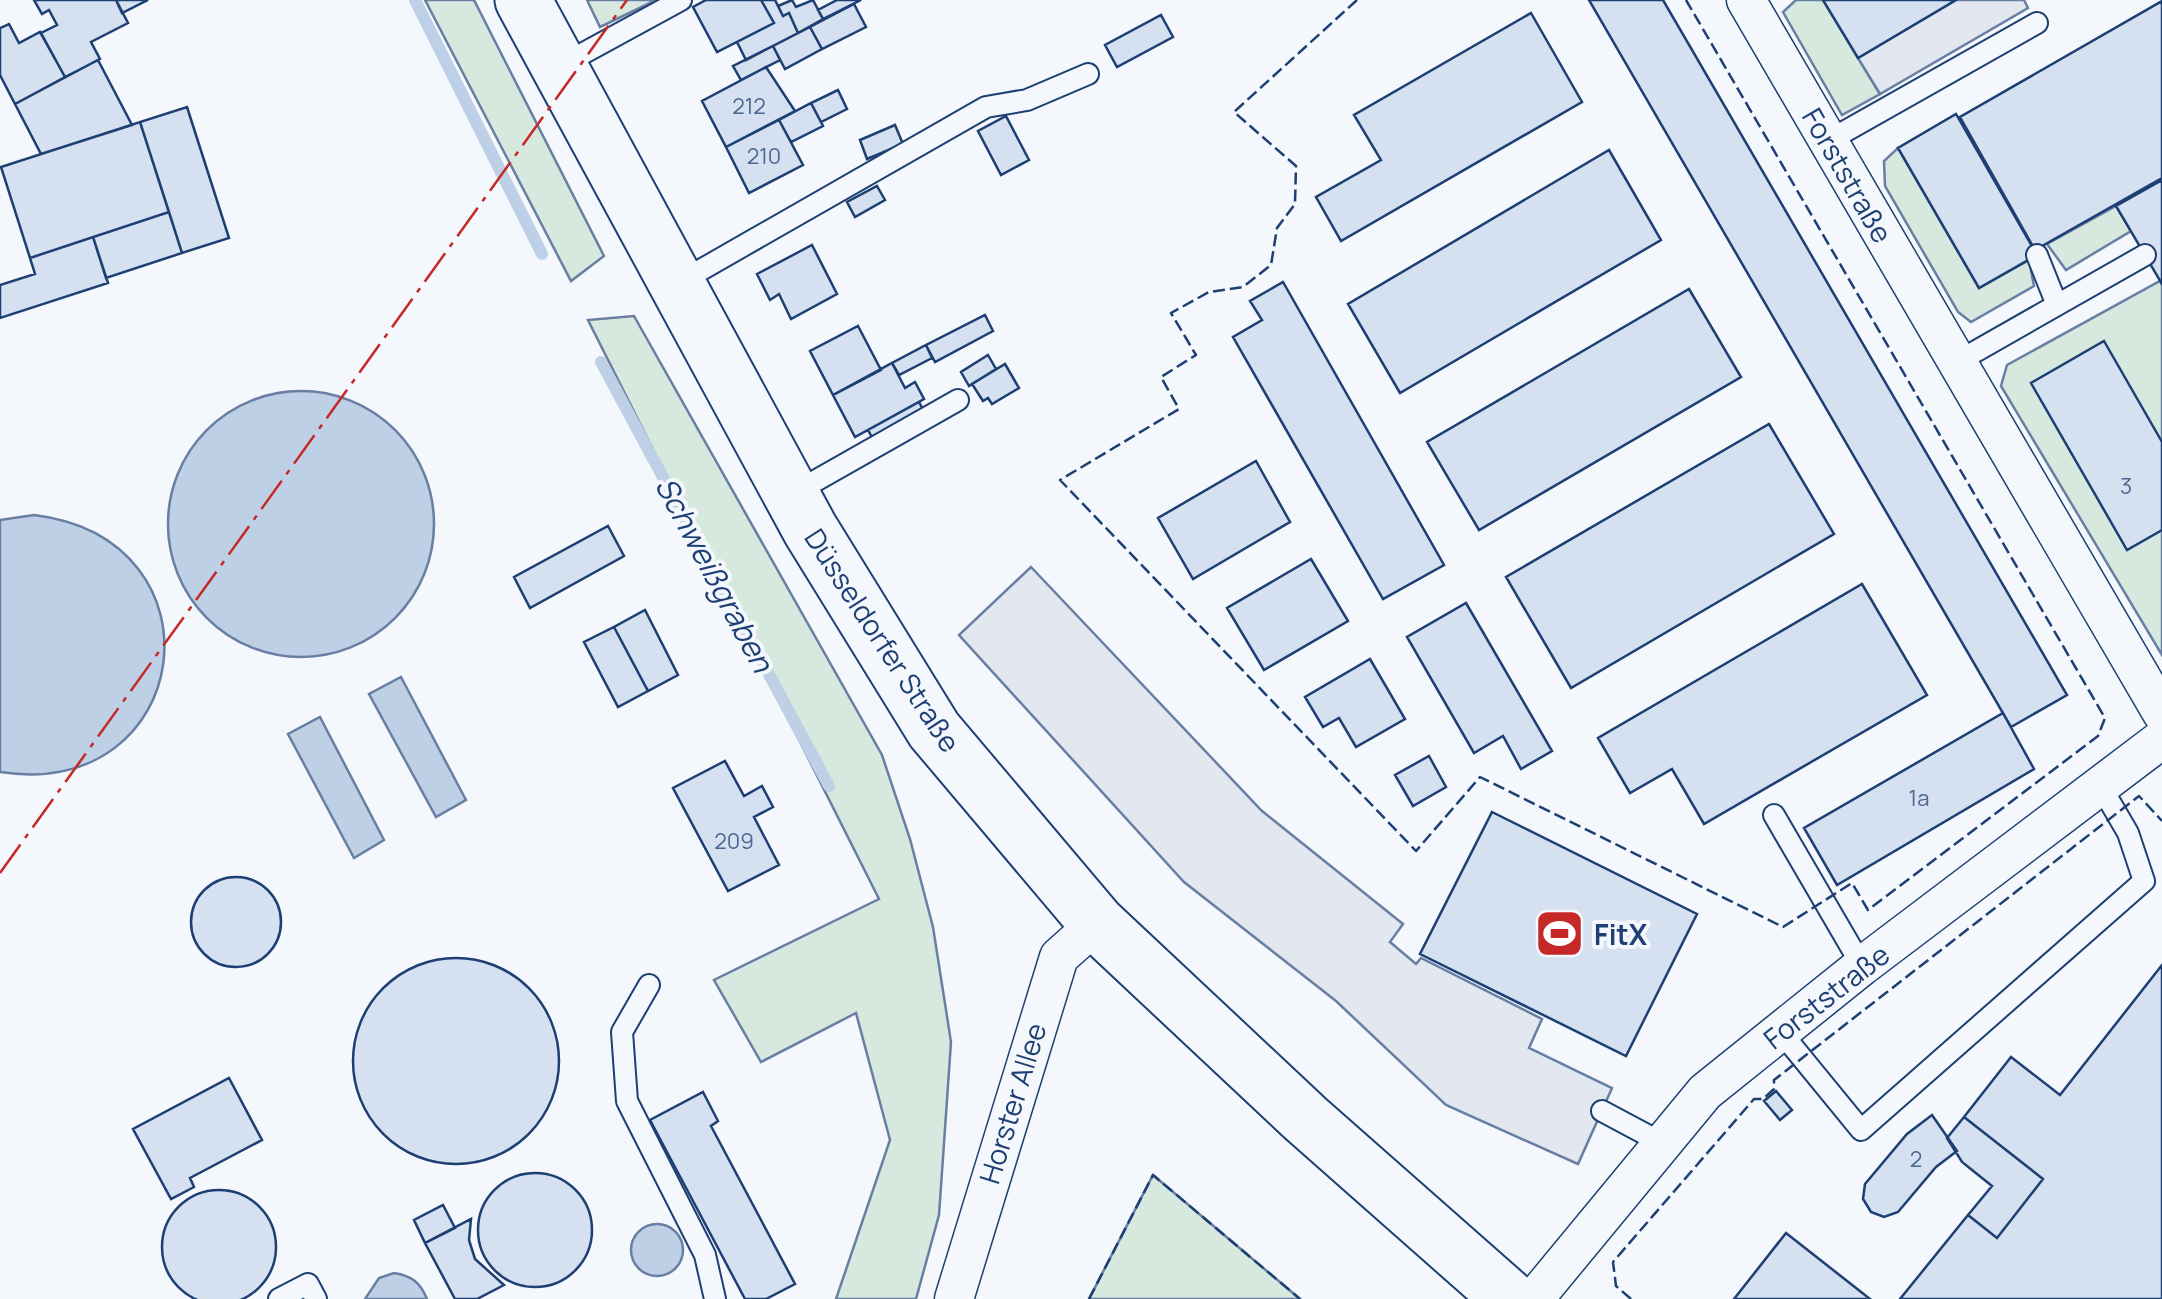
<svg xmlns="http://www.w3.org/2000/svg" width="2162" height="1299" font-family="Manrope,sans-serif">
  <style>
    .green { fill: #d7e8df; stroke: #687fa3; stroke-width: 2.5 }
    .parking { fill: #e3e8f0; stroke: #687fa3; stroke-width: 2.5 }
    .water { fill: #bed0e5; stroke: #687fa3; stroke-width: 2.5 }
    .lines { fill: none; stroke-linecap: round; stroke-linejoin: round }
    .stream { stroke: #bed0e5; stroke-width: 12 }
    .building { fill: #d5e0f0; stroke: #1d3f73; stroke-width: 2.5 }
    .service-casing { stroke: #1d3f73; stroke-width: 24 }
    .minor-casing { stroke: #1d3f73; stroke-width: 41 }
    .primary-casing { stroke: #1d3f73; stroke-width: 59 }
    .service { stroke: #f4f7fb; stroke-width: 20 }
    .minor { stroke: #f4f7fb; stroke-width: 38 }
    .primary { stroke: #f4f7fb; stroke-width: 55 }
    .fence { stroke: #1d3f73; stroke-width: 2.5; stroke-dasharray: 12 5; stroke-linecap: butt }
    .power { stroke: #c62828; stroke-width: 2.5; stroke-dasharray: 35 8 5 8; stroke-linecap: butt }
    .labels { text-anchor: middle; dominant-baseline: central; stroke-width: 8; stroke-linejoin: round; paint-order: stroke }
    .number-label { font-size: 22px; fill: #4b6792 }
    .street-label { font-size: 28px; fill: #1d3f73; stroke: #f4f7fb }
    .poi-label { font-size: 28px; font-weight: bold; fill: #1d3f73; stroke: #f4f7fb; text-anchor: start }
    .water-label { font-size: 30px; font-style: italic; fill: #1d3f73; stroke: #f4f7fb }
  </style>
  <rect width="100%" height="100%" fill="#f4f7fb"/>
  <path class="green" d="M425,0H474L604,256L571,281Z
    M587,0H656L600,27Z
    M1796,0H1823L1880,94L1842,115L1783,12Z
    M1898,148L1979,288L2029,260L2034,286L1971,322L1958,312L1885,186L1884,161Z
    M2116,206L2131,231L2066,270L2047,244Z
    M2160,281L2162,284V655L2001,386L2007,365Z
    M634,316L882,755L910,839L933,927L951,1042L939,1215L916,1299H836L890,1140L856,1013L761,1062L714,980L879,899L588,320Z
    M1153,1175L1300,1299H1089Z"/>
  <path class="parking" d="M1956,0H2024L2028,8L1880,94L1858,58Z
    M1031,567L1262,811L1403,924L1390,942L1416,964L1421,958L1542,1019L1529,1048L1612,1088L1578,1164L1446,1105L1336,1001L1184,882L959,635Z"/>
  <path class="water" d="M168 524a133 133 0 1 1 266 0a133 133 0 1 1-266 0Z
    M34,515C230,539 194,802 0,772V520Z
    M401,677L466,800L436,817L369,694Z
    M320,717L384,840L354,858L288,734Z
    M631 1250a26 26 0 1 1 52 0a26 26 0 1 1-52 0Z
    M394,1273C412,1276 420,1282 427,1299H365L379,1278Z"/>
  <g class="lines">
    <path class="stream" d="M415,0L542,254
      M601,362L829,786"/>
  </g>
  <path class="building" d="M34,0H116L128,23L91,42L100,59L65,77L41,33L57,25L49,10L42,14Z
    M116,0H148L122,13Z
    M706,0H761L774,23L717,52L693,7Z
    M761,0H775L783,16L789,13L798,33L746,60L737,42L774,23Z
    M792,0L796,7L813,0L823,19L798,33L789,13L783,16L778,6Z
    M837,0H861L823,19L818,10Z
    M1589,0H1663L2067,695L2011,727Z
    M1823,0H1956L1858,58Z
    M2162,1V178L2035,250L1960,117Z
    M854,4L866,27L822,49L810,27Z
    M1531,13L1582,102L1341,241L1316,197L1381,160L1354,115Z
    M1161,15L1173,37L1117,67L1105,45Z
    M9,24L19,43L40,32L65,77L15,104L0,75V28Z
    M810,27L822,49L785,69L773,46Z
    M773,46L780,60L741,80L733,66Z
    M98,60L132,125L41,154L15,104Z
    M766,67L795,111L726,147L702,101Z
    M838,90L847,109L821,122L811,103Z
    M811,103L823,126L791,142L779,120Z
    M187,107L229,238L182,253L140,122Z
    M1956,114L2037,255L1979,288L1898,148Z
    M1006,116L1029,160L1001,175L978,131Z
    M779,120L803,165L749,193L726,147Z
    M140,122L169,212L30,258L1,167Z
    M895,125L903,144L867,159L860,140Z
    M1609,150L1661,240L1400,393L1348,304Z
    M2162,180V284L2116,206Z
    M877,186L885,200L855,217L847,202Z
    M169,212L182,253L106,278L93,237Z
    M93,237L108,283L0,318V285L35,274L30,258Z
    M812,245L837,294L791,319L779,294L770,300L757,274Z
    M1283,282L1444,565L1383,599L1233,337L1262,320L1250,301Z
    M1689,289L1741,377L1479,530L1427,442Z
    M985,315L993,331L935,362L926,345Z
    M858,326L881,370L833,395L810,351Z
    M2104,341L2162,442V530L2127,550L2031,383Z
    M926,345L932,358L899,375L892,363Z
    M988,355L996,369L969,386L961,372Z
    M892,363L905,388L915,382L924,399L855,437L833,395Z
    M1005,364L1019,388L992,404L988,398L983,401L972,384Z
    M919,402L926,415L874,441L868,430Z
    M1769,424L1834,534L1571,688L1506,577Z
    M1256,461L1290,522L1193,579L1158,518Z
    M608,526L624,556L530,608L514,577Z
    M1311,559L1348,621L1264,670L1227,608Z
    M1862,584L1927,695L1704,824L1672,769L1630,793L1598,738Z
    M1466,603L1552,751L1521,769L1503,736L1474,753L1407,637Z
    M645,610L678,675L648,691L614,627Z
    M614,627L648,691L618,707L584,642Z
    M1370,659L1405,719L1356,747L1339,718L1323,727L1305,697Z
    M2003,713L2034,769L1837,885L1804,828Z
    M1429,756L1446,787L1413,806L1395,775Z
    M725,761L744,796L762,786L773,807L754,817L779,865L728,891L673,788Z
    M1492,812L1697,914L1626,1056L1420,954Z
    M191 922a45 45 0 1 1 90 0a45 45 0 1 1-90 0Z
    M353 1061a103 103 0 1 1 206 0a103 103 0 1 1-206 0Z
    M2162,965V1299H1900L1968,1215L1997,1238L2043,1179L1964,1117L2011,1057L2060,1095Z
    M229,1078L262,1140L190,1178L194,1187L171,1199L133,1129Z
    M1776,1091L1792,1110L1780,1120L1764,1101Z
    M703,1092L718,1121L711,1126L795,1284L766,1299H745L650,1120Z
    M1932,1115L1957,1151L1936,1167L1898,1212L1884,1217L1871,1212L1863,1199L1865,1184L1907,1134Z
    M1964,1117L2043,1179L1997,1238L1968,1215L1992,1186L1962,1162L1947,1138Z
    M478 1230a57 57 0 1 1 114 0a57 57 0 1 1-114 0Z
    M162 1247a57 57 0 1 1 114 0a57 57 0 1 1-114 0Z
    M443,1205L455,1228L425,1243L414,1220Z
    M471,1219L469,1240L475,1259L504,1285L477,1299H455L425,1243Z
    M1786,1233L1870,1299H1734Z"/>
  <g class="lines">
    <defs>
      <path id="service" d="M560,66L681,0
        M1828,141L2037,23
        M2037,255L2057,305
        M678,283L986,107L1027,100L1088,74
        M1957,362L2145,255
        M794,493L958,400
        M1774,815L1862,966
        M649,985L622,1032L627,1101L705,1255L715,1299
        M1780,1031L1861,1130L2144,881L2128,833L2100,785
        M1602,1111L1662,1143
        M279,1299L308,1284L316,1299"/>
      <path id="minor" d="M1746,0L2162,713
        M954,1299L1059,957L1097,923
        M1534,1299L1705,1092L1862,966L2162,739"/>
      <path id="primary" d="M523,0L810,529L934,730L1097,923L1306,1119L1510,1299"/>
    </defs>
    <use href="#service" class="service-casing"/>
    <use href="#minor" class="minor-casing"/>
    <use href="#primary" class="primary-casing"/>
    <use href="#service" class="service"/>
    <use href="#minor" class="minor"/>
    <use href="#primary" class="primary"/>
    <path class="fence" d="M1357,0L1234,112L1296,166L1295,204L1277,228L1271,265L1243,287L1209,292L1171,313L1196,355L1161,377L1179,409L1060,480L1416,851L1480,777L1783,927L1852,883L1868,910L2098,736L2105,718L1686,0
      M1089,1299L1153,1175L1300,1299
      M1631,1299L1616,1286L1613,1262L1754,1099H1763L1774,1089V1080L2139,796L2162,821"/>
    <path class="power" d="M0,873L627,0"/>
  </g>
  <defs>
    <symbol id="stadium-square" viewBox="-11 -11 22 22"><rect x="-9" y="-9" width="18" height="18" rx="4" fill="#c62828" stroke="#f4f7fb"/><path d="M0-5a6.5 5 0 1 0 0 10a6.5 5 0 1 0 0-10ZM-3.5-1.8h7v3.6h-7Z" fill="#fff"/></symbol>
  </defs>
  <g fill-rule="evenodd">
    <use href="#stadium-square" x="1532" y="906" width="55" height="55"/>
  </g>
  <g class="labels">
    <g class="number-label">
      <text x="749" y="106">212</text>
      <text x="764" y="156">210</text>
      <text x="2126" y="486">3</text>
      <text x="1919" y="798">1a</text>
      <text x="734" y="841">209</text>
      <text x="1916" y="1159">2</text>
    </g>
    <g class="street-label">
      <text transform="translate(1848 175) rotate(60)">Forststraße</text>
      <text transform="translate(883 640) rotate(57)">Düsseldorfer Straße</text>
      <text transform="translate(1826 996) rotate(-38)">Forststraße</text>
      <text transform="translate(1012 1103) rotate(-73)">Horster Allee</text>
    </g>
    <g class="poi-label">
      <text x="1594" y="934">FitX</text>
    </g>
    <g class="water-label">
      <text transform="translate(715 574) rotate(62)">Schweißgraben</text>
    </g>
  </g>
</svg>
